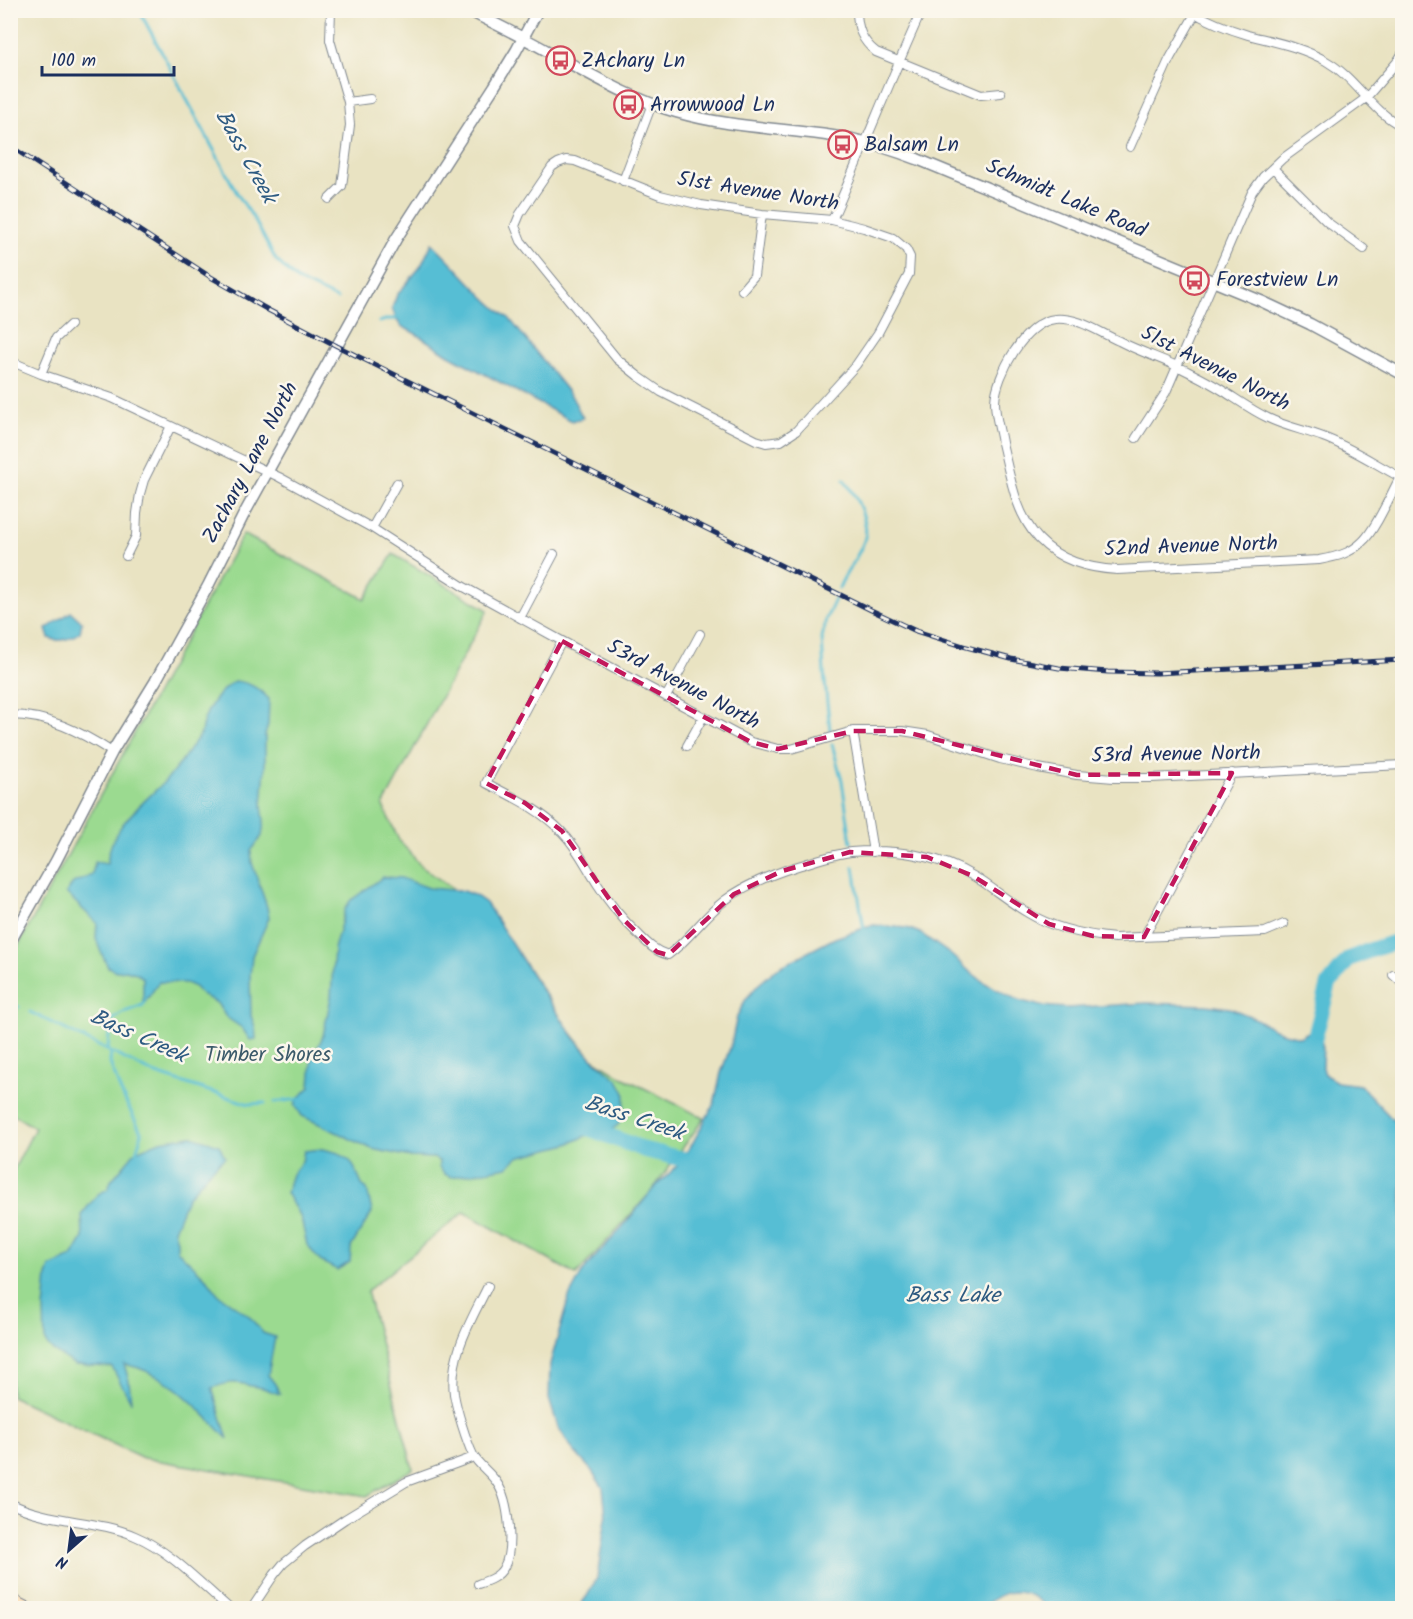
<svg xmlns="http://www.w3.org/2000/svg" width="1413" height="1619" font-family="Kalam,sans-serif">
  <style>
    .green { fill: #9bda90; stroke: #5b8477; stroke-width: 1.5 }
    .water { fill: #56bed4; stroke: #387699; stroke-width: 1.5 }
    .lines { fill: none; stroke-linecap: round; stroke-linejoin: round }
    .stream { stroke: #56bed4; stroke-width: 3 }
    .river { stroke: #56bed4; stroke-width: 16 }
    .minor-casing { stroke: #828990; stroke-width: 10 }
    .tertiary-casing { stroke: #828990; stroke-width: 13 }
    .secondary-casing { stroke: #828990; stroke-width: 14 }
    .minor { stroke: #fff; stroke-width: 8 }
    .tertiary { stroke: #fff; stroke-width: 10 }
    .secondary { stroke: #fce5c4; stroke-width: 12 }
    .rail-casing { stroke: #1b2f5e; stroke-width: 5 }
    .rail { stroke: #fbf7ec; stroke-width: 3; stroke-dasharray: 9; stroke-linecap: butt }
    .marked { fill: none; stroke: #c2185b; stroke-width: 4.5; stroke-dasharray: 12 8; stroke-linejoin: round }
    .labels { text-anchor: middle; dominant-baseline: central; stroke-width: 5; stroke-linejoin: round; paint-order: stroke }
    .poi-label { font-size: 21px; fill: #1b2f5e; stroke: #fbf7ec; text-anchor: start }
    .street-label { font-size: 21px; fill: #1b2f5e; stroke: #fbf7ec }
    .park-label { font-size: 21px; fill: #3b5a6a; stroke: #fbf7ec }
    .water-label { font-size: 22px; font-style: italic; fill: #2d5a81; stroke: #fbf7ec }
  </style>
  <rect width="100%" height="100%" fill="#fbf7ec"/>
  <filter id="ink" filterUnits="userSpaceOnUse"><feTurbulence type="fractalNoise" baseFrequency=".0167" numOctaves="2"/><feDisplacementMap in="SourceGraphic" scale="12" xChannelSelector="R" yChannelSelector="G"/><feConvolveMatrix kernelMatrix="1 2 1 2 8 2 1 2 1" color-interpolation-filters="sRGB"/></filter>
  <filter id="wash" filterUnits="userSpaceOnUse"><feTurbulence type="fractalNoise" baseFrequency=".008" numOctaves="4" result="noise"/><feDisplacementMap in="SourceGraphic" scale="24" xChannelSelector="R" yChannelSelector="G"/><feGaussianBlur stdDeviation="1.35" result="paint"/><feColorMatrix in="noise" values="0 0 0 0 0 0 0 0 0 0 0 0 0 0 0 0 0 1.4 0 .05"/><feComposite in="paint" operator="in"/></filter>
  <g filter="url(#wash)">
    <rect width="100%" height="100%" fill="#e9e3c2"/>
    <path class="green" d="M243,534L365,599L393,554L488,610L383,806L399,840L422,867L456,891L483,901L569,1030L592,1058L622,1077L704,1118L651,1192L576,1275L464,1212L367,1291L413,1469L367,1496L143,1458L11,1396V1175L35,1128L11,1113V959Z"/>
    <path class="water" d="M432,243C458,267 481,298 509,318L572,397L583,418L572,421L449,355L418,335L401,326L396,319L392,308L397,295L421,266Z
      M71,612L82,622L80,632C70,639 61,643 49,638L46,629Z
      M235,681C251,683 258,688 269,699L268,725L265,735V766L262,806L264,821L262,836L251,851L252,863L267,907L269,918L252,956L250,976L251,1016L255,1027L256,1039L250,1040L242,1028L226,1017L217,1003L201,994L195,987L186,983L159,982L143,1005V978L136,973L126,970L116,971L108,967L100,950L96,938L97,923L66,893L73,883L92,875L95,862L107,864C110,825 143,805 167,779C180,766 189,748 201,734C202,715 218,690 235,681Z
      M383,877L401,878L429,888L463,891L476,896L486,903L541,989L576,1040L592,1058L618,1080L625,1093L624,1111L618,1125L600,1138L588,1135L568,1144L518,1157L507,1167L452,1177L444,1174L439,1167V1161L434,1158L411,1157L372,1149L302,1116L295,1105L297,1100L310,1087L312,1060L323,1036L331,997L334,949L345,909L350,901Z
      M873,925L907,928L920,933L950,954L968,970L985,983L1018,1000L1041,1006L1067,1008L1147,1003L1206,1005L1230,1008L1252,1017L1280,1032L1300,1037L1317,1027L1323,1047L1322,1064L1325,1075L1337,1082L1360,1085L1396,1123L1402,1134V1608H1047C1035,1594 1016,1587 999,1596C992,1599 986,1605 979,1608H578L587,1596L597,1578L606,1517L603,1488L592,1471L573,1450L558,1427L549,1399L550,1364L569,1297L582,1273L597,1255L620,1230L654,1188L678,1165L692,1144L714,1104L721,1073L731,1045L737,1016L746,999L758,985L776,969L812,950L835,938Z
      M192,1136L219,1145L225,1157L209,1172L187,1198L174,1230L177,1241V1250L207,1279L218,1294L249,1316L263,1333L275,1337L268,1375L275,1384L280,1394C275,1393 271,1391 266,1389C261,1387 256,1387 251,1386C234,1381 229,1382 212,1388L228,1439C197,1407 170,1373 124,1364L129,1381L131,1402L112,1367L75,1365L53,1351L45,1342L44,1309L47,1276L50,1267L72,1257L83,1238L82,1214L98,1194L108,1189L111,1181L136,1151L160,1141Z
      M322,1149L339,1153L351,1162L355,1169L362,1185L367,1189L372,1212L351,1247L350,1262L337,1270L320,1261L307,1245L301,1218L286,1193L292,1174L302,1162L304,1151Z"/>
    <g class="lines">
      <path class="stream" d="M139,10L238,195L254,219L276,260L297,280L337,299
        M379,322L389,319H396
        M839,588C846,571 858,558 864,541C871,523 855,494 844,480
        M830,730L824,673L822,638L826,619L835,599
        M832,744L842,781L851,842
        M854,867L864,930
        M10,1003L19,1007
        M30,1012L153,1073L249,1104L265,1103
        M108,1050L109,1034L112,1020L125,1012L143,1005L144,1002
        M111,1052L110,1063L121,1092L142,1134L136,1152
        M275,1102L300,1099"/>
      <path class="river" d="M1312,1048L1329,984L1349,959L1368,951L1392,943L1402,945
        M586,1127L645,1150L700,1163L704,1161"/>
    </g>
  </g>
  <g filter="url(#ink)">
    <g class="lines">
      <defs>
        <path id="minor" d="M857,10C857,28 862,41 876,52L981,95L1001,93
          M1189,10C1208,21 1228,29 1248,35C1275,42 1302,47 1326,61C1356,78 1371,111 1402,126
          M348,102L370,99
          M1130,147L1169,60L1195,14
          M566,160L575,161L660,195L701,205L762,214L832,220L864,228L893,238L906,249L910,257L909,274L878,333L856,365L796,431L781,441L766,443L756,440L661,392L638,376L617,359L521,241L515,226L520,214L552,167L558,163Z
          M1273,168L1327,222L1364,249
          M623,181L652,104
          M329,199L342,186L350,125L348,102L330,40L331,10
          M832,220C863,150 890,80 922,10
          M742,290L754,276L762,214
          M10,361L41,374L112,398L279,477L372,528L464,587L562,641L751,742L778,749H791L853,731H902L928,735L1000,759L1038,768L1077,775L1114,778H1151L1402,765
          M41,374L56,338L70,325
          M1136,438L1166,392L1252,192L1263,177L1282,159L1366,98L1397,62L1402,54
          M1400,477C1375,464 1350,447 1323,437C1305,430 1286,427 1268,418C1253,411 1239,401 1225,392C1214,385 1201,378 1189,372C1167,360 1142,353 1119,341C1098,332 1079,317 1055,319C1025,322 996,375 995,402C995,416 1000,430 1002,443C1010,475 1015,514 1039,539C1060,561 1087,568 1117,570L1319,560C1335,557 1350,554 1362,542C1375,531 1391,494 1400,477L1402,472
          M372,528L397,483
          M126,556L136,536L137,513L140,494L144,480L171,426
          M520,618L554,554
          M562,641L486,783C513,797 541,810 562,832C578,848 586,867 598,885C609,903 623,920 639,935C648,944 655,951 668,955C689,940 703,917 724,901C745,885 772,874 798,866C815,861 833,854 851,852C893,848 939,855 975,877C993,888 1009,902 1028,913C1054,929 1084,935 1115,938L1265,932L1284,924
          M666,697L700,634
          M10,715C48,715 81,732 112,752
          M853,731L873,852
          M687,746L703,717
          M1144,937L1232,773
          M1393,975L1402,983
          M10,1503C48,1523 96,1519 135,1536C169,1550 201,1584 229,1608
          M478,1584C487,1581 499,1577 504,1567C514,1549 509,1500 497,1483C491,1473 479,1466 473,1455C466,1440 457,1411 454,1394C449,1355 472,1319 488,1286
          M252,1608L274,1575L283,1564L305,1546L345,1519L406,1482L474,1457"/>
        <path id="tertiary" d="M468,10C495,24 523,37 549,52C590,74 631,99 676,112C734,129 793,128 852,139C874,144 896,151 917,159L1261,301L1310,324L1402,374
          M10,942L56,861L112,752L155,682L208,586L243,516L396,239L494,87L516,51L538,10"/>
        <path id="secondary" d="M10,1600L26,1608"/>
      </defs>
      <use href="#minor" class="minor-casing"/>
      <use href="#tertiary" class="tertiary-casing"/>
      <use href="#secondary" class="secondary-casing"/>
      <use href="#minor" class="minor"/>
      <use href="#tertiary" class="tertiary"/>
      <use href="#secondary" class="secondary"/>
      <defs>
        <path id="rail" d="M10,146L209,276L270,311L337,346L871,610L916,631L963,646L1011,659L1059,668L1108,672L1157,673L1402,660"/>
      </defs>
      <use href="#rail" class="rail-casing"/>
      <use href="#rail" class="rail"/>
    </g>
  </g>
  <path class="marked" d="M562,641L751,742L778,749L853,731H902L1077,775L1232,773L1144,937L1093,936L1049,924L973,876L927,857L850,852L782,871L734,894L668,955L657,952L623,919L562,831L525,803L486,783Z"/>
  <defs>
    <symbol id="bus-ring" viewBox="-11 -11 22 22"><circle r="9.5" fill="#fbf7ec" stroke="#d1495b" stroke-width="1.5"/><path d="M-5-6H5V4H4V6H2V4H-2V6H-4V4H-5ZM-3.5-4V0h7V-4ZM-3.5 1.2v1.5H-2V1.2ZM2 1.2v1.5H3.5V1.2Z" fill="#d1495b"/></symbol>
  </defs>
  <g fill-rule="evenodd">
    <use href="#bus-ring" x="544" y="44" width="33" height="33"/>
    <use href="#bus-ring" x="612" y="88" width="33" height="33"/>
    <use href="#bus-ring" x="826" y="128" width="33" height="33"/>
    <use href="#bus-ring" x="1178" y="264" width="33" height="33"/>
  </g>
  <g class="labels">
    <g class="poi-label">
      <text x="581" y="61">ZAchary Ln</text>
      <text x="650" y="105">Arrowwood Ln</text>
      <text x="864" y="145">Balsam Ln</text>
      <text x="1216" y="280">Forestview Ln</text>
    </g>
    <g class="street-label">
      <text transform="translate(758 192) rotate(9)">51st Avenue North</text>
      <text transform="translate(1066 199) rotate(23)">Schmidt Lake Road</text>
      <text transform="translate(1215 369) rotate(27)">51st Avenue North</text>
      <text transform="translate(251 463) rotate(-62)">Zachary Lane North</text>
      <text transform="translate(1191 547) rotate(-2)">52nd Avenue North</text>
      <text transform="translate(683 685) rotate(28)">53rd Avenue North</text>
      <text transform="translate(1176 755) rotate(-1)">53rd Avenue North</text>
    </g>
    <g class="park-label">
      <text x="268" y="1055">Timber Shores</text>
    </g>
    <g class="water-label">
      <text transform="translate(245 157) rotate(61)">Bass Creek</text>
      <text transform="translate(138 1037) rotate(24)">Bass Creek</text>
      <text transform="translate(634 1119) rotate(18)">Bass Creek</text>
      <text x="953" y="1296">Bass Lake</text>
    </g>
  </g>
  <rect width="1413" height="1619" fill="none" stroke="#fbf7ec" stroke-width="36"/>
  <g transform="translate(69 1550) rotate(208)" stroke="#fbf7ec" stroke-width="4.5" paint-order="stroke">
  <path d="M0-4.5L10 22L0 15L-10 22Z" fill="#1b2f5e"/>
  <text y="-9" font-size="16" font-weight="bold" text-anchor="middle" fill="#1b2f5e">N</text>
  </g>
  <path d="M42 66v9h132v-9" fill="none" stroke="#1b2f5e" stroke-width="3"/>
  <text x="51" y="66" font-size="18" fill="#1b2f5e" stroke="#fbf7ec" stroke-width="4.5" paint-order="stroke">100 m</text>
</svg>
